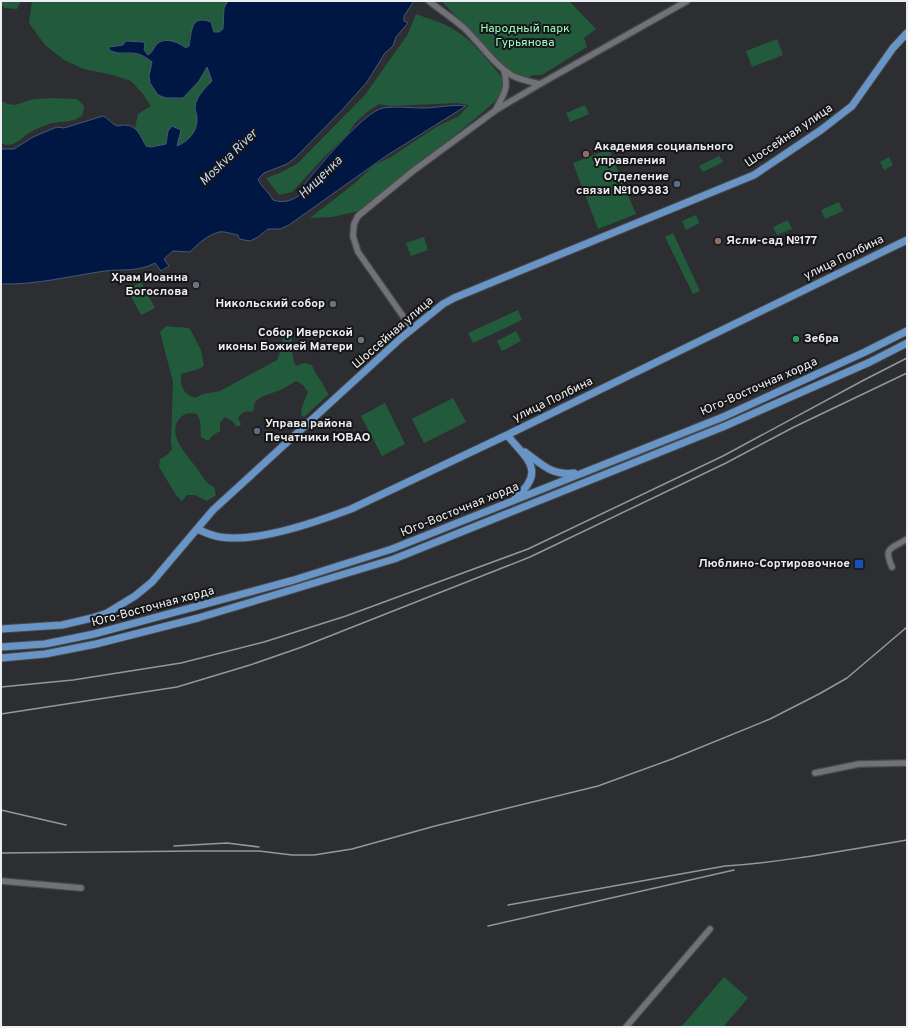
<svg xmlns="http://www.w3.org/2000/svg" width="908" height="1028" font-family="Overpass,sans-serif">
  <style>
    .green { fill: #225b3b }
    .water { fill: #001744; stroke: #475878 }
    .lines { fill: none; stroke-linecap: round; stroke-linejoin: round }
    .minor-casing { stroke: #494a4e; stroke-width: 8 }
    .major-casing { stroke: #494a4e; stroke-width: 9 }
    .minor { stroke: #717277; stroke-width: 5.5 }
    .major { stroke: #6895c6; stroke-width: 7 }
    .rail { stroke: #96979a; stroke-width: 1.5 }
    .education-dot { fill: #8d6e63; stroke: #161618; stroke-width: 1.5 }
    .service-dot { fill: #5c6f8a; stroke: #161618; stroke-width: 1.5 }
    .worship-dot { fill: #6b7280; stroke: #161618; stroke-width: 1.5 }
    .leisure-dot { fill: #2e9e5b; stroke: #161618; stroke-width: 1.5 }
    .transit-dot { fill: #1a4fb4; stroke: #161618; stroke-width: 1.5 }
    .labels { text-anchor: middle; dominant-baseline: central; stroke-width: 4; stroke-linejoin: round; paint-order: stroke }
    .park-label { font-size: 12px; fill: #9dfcc2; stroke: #161618 }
    .street-label { font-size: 12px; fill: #edeef1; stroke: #161618 }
    .poi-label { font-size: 12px; font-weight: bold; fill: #edeef1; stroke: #161618; text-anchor: end }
    .water-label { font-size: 13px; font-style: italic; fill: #c5d9f8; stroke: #161618 }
  </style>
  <rect width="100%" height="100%" fill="#2d2e32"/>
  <path class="green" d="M1,1H21L17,9L5,8L1,5Z
    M32,1H228L224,8L223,29L219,32L190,33L189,46L186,48L156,45L152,53L148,55L144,50L142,42H132L117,46L122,54C136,53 141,53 152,62L149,76L150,83L158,95L183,98L199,81L207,67L212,81C205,88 196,97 195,108C195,111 197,114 197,117C198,132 190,141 177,146L178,138L172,127C167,132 166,136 166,144L151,147L146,146L135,128L138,114L151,106L143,94L131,81L113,75L84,69L64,60L45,45L29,23Z
    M445,1H569L596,29L584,38L587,47L542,75H533L528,78L513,74L443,3Z
    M416,14C428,19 442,22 453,29C474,41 488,61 504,80L500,97L475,119L359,211L332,217L310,218L355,183L374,165L391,157L436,127L459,116L469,105L457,103L391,106L379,104L367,112L355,123L348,134L327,154L292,192L279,195L266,178L280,173L297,164L365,95L408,34Z
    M777,39L783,55L752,67L746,51Z
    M50,98L77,99L84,106C84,110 83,115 80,117C70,124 56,120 46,125C40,127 34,130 29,133C20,139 13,149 1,143V101C15,108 17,104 30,100C36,98 43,99 50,98Z
    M585,105L589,114L570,122L566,113Z
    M609,149L636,214L598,229L573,163Z
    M719,156L723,162L703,172L699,166Z
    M889,157L893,165L884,170L880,162Z
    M839,202L843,211L825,219L821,210Z
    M696,215L699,223L686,230L682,221Z
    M788,220L792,229L777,235L773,227Z
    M673,233L700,291L693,294L665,237Z
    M424,237L428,250L411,256L406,243Z
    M141,282L155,308L141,315L127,289Z
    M518,310L522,320L473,343L468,333Z
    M166,326C175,328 182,326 190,329L201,350L204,366C196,371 189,371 181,374C180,386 183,394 195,398L203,394L220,391L277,360C281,352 281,345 284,336H291C293,346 291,357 296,366L304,363L312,365C315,374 320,378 324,386C326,390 326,392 329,394L304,417L301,415L302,407L308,392L303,385L296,381L283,389L261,397L255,402L253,412L246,411L240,415L238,418L241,424L240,426H236L232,421L225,417L220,423V431L213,435L208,441L201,437L200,421L197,414C191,413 185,412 180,418C166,433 186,454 196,467C202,475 204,482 214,487L216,495L207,501L195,495H187L182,501L176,495L159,467L160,459L167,455L172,449L171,442L173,382L160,332Z
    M516,331L521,341L502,351L497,341Z
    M453,398L466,422L424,443L412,419Z
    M385,403L405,444L382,456L361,416Z
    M724,977L748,998L723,1027H684L682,1026Z"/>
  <path class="water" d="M228,1H414L404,16V21L408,23L396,37L393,46L385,53L367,82L342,110L296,157L287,164L264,173L258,179C261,187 269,192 273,200C285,204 293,200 303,193L301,189C315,171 363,112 383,108C396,106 410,108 423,108C438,108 451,104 466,106L386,156L289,225L280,229H268L258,237L250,241L239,239L238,235C232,234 224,231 219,232C207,235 198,244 190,252L173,251L164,259L169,266L161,271L155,263C139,272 122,269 105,271C70,276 36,285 1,284V149H14L33,137L57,127L64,128L103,116C108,118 111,123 115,125C119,127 121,125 125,125C137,125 141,137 146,146L151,147L166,144L168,131L172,126L181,130L177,146C189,141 198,131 197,117C197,114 195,111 195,107C196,97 205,88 212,81L207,67L199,81L183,98H166L158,95L150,83L149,76L152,62C148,59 143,55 138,54C127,51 120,56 109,50V47L123,45L126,41L143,42L145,44L144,50L148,55C153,52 153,49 156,45C164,36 178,42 186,48L189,46C192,32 190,14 211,22L214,32H219L223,29L224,8Z"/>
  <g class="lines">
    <defs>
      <path id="minor" d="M429,1C440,10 453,18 464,28C478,41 497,68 513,76C521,80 531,82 540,84
        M496,109C504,94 509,88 504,71
        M412,329L358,252L353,236L354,224L358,216L413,171L496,110L540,84L687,1
        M892,567C883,547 891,549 907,539
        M815,773L859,764L907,763
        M1,881L81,888
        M626,1027L710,929"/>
      <path id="major" d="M507,435C526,458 547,471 516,497
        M525,452C541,464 552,476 574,473
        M197,529C204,532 212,536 220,537C257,543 316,522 351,509L507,435L907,240
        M1,629L62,625L92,618L107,613L135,596L152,582L213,510L401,338L443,304L454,298L505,277L754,175L821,130L852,106L893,48L907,33
        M1,647L45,644L94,634L294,580L392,549L723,417L865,352L907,331
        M1,658L45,654L96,644L198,618L394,559L725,426L870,362L907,343"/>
    </defs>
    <use href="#minor" class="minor-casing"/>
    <use href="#major" class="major-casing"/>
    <use href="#minor" class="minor"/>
    <use href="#major" class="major"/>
    <path class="rail" d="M1,687L73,680L181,663L264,642L346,616L528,549L723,456L864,380L907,358
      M1,714L177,687L250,665L302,647L530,557L726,463L794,427L907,373
      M1,810L66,825
      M174,846L227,843L259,847
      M1,853L197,851H259L292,855H314L352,849L435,826L598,786L672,759L770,719L819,694L847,678L907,627
      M508,905L725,866C786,862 846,850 907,840
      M488,926L734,870"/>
  </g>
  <g class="education-dot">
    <circle cx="586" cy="154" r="4"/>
    <circle cx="718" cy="241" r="4"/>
  </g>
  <g class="service-dot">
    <circle cx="677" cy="184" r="4"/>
    <circle cx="257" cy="431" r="4"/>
  </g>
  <g class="worship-dot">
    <circle cx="196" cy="285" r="4"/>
    <circle cx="333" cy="304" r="4"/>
    <circle cx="361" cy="340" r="4"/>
  </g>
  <circle class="leisure-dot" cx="796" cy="339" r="4"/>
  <rect class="transit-dot" x="854" y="559" width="10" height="10" rx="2"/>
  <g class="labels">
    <g class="park-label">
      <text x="525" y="29">Народный парк<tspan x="525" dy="14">Гурьянова</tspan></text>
    </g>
    <g class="street-label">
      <text transform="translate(789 136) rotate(-34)">Шоссейная улица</text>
      <text transform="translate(844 258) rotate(-26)">улица Полбина</text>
      <text transform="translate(393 333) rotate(-41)">Шоссейная улица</text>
      <text transform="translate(759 387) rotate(-24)">Юго-Восточная хорда</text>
      <text transform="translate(553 400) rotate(-26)">улица Полбина</text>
      <text transform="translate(460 510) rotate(-22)">Юго-Восточная хорда</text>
      <text transform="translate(153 607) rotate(-15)">Юго-Восточная хорда</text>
    </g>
    <g class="poi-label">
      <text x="594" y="147" text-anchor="start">Академия социального<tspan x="594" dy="14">управления</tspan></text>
      <text x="669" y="177">Отделение<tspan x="669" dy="14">связи №109383</tspan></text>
      <text x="726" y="241" text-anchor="start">Ясли-сад №177</text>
      <text x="188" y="278">Храм Иоанна<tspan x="188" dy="14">Богослова</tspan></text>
      <text x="325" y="304">Никольский собор</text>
      <text x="353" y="333">Собор Иверской<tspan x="353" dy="14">иконы Божией Матери</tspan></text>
      <text x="804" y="339" text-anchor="start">Зебра</text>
      <text x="265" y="424" text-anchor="start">Управа района<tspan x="265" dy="14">Печатники ЮВАО</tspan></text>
      <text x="850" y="564">Люблино-Сортировочное</text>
    </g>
    <g class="water-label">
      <text transform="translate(229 158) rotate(-44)">Moskva River</text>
      <text transform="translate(321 178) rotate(-44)">Нищенка</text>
    </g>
  </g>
  <rect width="908" height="1028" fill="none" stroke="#edeef1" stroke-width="4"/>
</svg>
